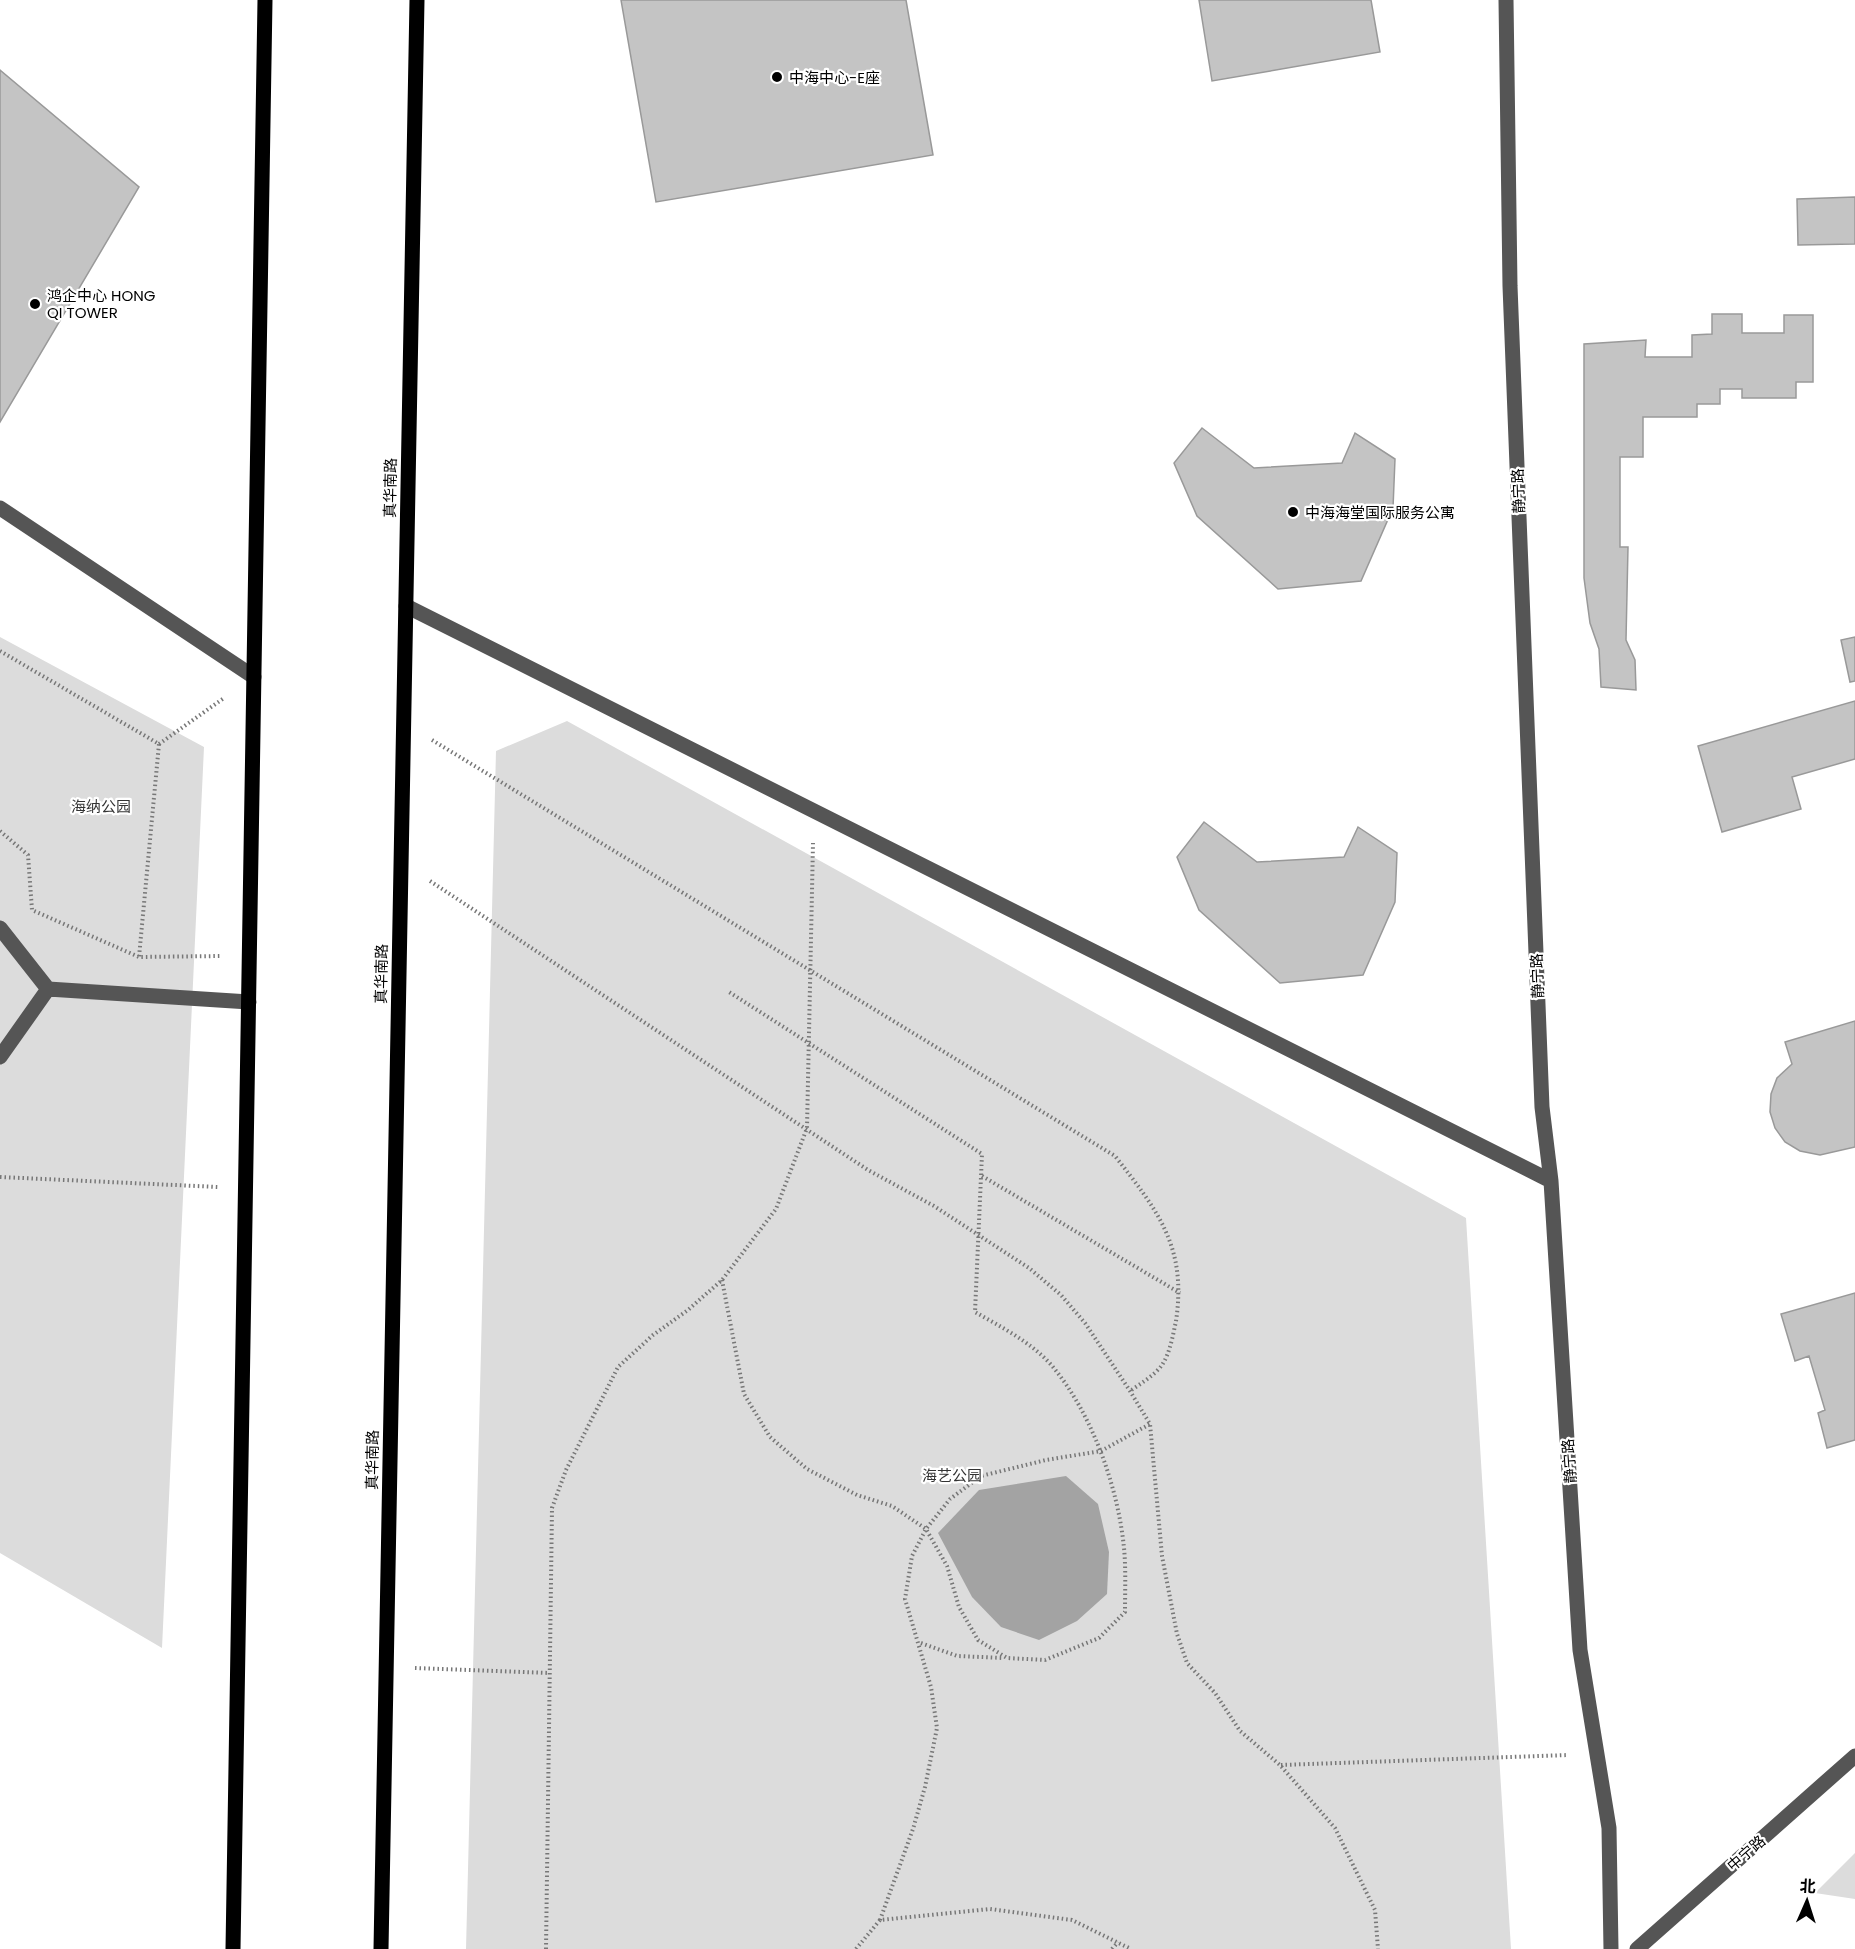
<svg xmlns="http://www.w3.org/2000/svg" width="1855" height="1949" font-family="Poppins,'Noto Sans SC',sans-serif">
  <style>
    .green { fill: #dcdcdc }
    .water { fill: #a3a3a3 }
    .building { fill: #c4c4c4; stroke: #999; stroke-width: 1.5 }
    .lines { fill: none; stroke-linecap: round; stroke-linejoin: round }
    .path { stroke: #777; stroke-width: 4; stroke-dasharray: 1.5 3; stroke-linecap: butt }
    .minor { stroke: #555; stroke-width: 15 }
    .major { stroke: #000; stroke-width: 15 }
    .poi-dot { fill: #000; stroke: #fff; stroke-width: 2 }
    .labels { text-anchor: middle; dominant-baseline: central; stroke-width: 4.5; stroke-linejoin: round; paint-order: stroke }
    .poi-label { font-size: 15px; fill: #000; stroke: #fff; text-anchor: start }
    .street-label { font-size: 15px; fill: #000; stroke: #fff }
    .park-label { font-size: 15px; fill: #333; stroke: #fff }
  </style>
  <rect width="100%" height="100%" fill="#fff"/>
  <path class="green" d="M0,637L204,747L162,1648L0,1553Z
    M567,721L1466,1218L1511,1949H466L496,751Z
    M1855,1853V1899L1815,1893Z"/>
  <path class="water" d="M1066,1476L1098,1504L1109,1552L1107,1594L1077,1621L1039,1640L1001,1627L972,1597L938,1533L979,1490Z"/>
  <path class="building" d="M621,0H906L933,155L656,202Z
    M1199,0H1371L1380,52L1212,81Z
    M0,70L139,187L0,422Z
    M1855,197V244L1798,245L1797,199Z
    M1712,314H1742V333H1784V315H1813V382H1796V398H1742V389H1720V404H1697V417H1643V457H1620V547H1628L1626,640L1635,660L1636,690L1601,687L1599,649L1590,623L1584,578V344L1646,340L1645,357H1692V335L1712,334Z
    M1202,428L1254,468L1342,463L1355,433L1395,459L1393,508L1361,581L1278,589L1197,516L1174,463Z
    M1855,637V681L1850,682L1841,640Z
    M1855,701V759L1792,777L1801,809L1722,832L1698,746Z
    M1204,822L1257,862L1344,857L1358,827L1397,853L1395,902L1363,975L1280,983L1199,910L1177,857Z
    M1855,1021V1147L1820,1155L1800,1151L1785,1142L1775,1128L1770,1112L1771,1094L1777,1078L1792,1064L1785,1042Z
    M1855,1293V1440L1827,1448L1818,1413L1825,1410L1809,1356L1795,1361L1781,1314Z"/>
  <g class="lines">
    <path class="path" d="M0,651L159,744L139,957L221,956
      M432,740L1115,1156C1158,1211 1187,1247 1176,1321C1173,1335 1170,1353 1162,1365C1155,1375 1140,1384 1130,1391
      M159,744L224,698
      M0,831L28,855L32,910L139,957
      M430,881L868,1170L934,1206L1029,1268L1061,1295L1085,1323L1130,1391L1150,1424L1162,1556L1177,1634L1187,1663L1215,1693L1240,1731L1280,1765L1335,1828L1375,1910L1378,1949
      M982,1176L1180,1293
      M0,1177L218,1187
      M722,1280L744,1394L770,1437L807,1469L857,1495L892,1506L926,1529L947,1566L959,1607L978,1640L1007,1658L1045,1660L1099,1638L1125,1612C1125,1591 1126,1569 1124,1548C1118,1487 1092,1414 1053,1367C1033,1343 1001,1327 975,1312L982,1154L729,992
      M921,1643L957,1656L1004,1658
      M415,1668L549,1673
      M1281,1765L1568,1755
      M880,1920L913,1829L925,1787L937,1728L931,1687L905,1599L912,1556L926,1529L950,1499L981,1476L1046,1460L1101,1451L1150,1424
      M546,1949L552,1508L566,1470L618,1367L653,1335L688,1310L722,1280L776,1209L807,1128L813,843
      M856,1949L880,1920L990,1909L1072,1920L1131,1949
      M1112,1949L1118,1942"/>
    <path class="minor" d="M1506,0L1510,286L1542,1107L1551,1181L1580,1650L1609,1828L1611,1949
      M0,508L254,677
      M406,606L1551,1181
      M0,928L48,989
      M0,1057L48,989L249,1002
      M1637,1949L1855,1756"/>
    <path class="major" d="M233,1949L265,0
      M381,1949L417,0"/>
  </g>
  <g class="poi-dot">
    <circle cx="777" cy="77" r="6"/>
    <circle cx="35" cy="304" r="6"/>
    <circle cx="1293" cy="512" r="6"/>
  </g>
  <g class="labels">
    <g class="poi-label">
      <text x="789" y="77">中海中心-E座</text>
      <text x="47" y="295">鸿企中心 HONG<tspan x="47" dy="17">QI TOWER</tspan></text>
      <text x="1305" y="512">中海海堂国际服务公寓</text>
    </g>
    <g class="street-label">
      <text transform="translate(390 488) rotate(-89)">真华南路</text>
      <text transform="translate(1518 491) rotate(-92)">静宁路</text>
      <text transform="translate(381 974) rotate(-89)">真华南路</text>
      <text transform="translate(1537 976) rotate(-92)">静宁路</text>
      <text transform="translate(372 1460) rotate(-89)">真华南路</text>
      <text transform="translate(1569 1461) rotate(-94)">静宁路</text>
      <text transform="translate(1746 1853) rotate(-41)">中宁路</text>
    </g>
    <g class="park-label">
      <text x="101" y="806">海纳公园</text>
      <text x="952" y="1475">海艺公园</text>
    </g>
  </g>
  <g transform="translate(1807 1901) rotate(3)" stroke="#ffffff" stroke-width="4.5" paint-order="stroke">
  <path d="M0-4.5L10 22L0 15L-10 22Z" fill="#000000"/>
  <text y="-9" font-size="16" font-weight="bold" text-anchor="middle" fill="#000000">北</text>
  </g>
</svg>
